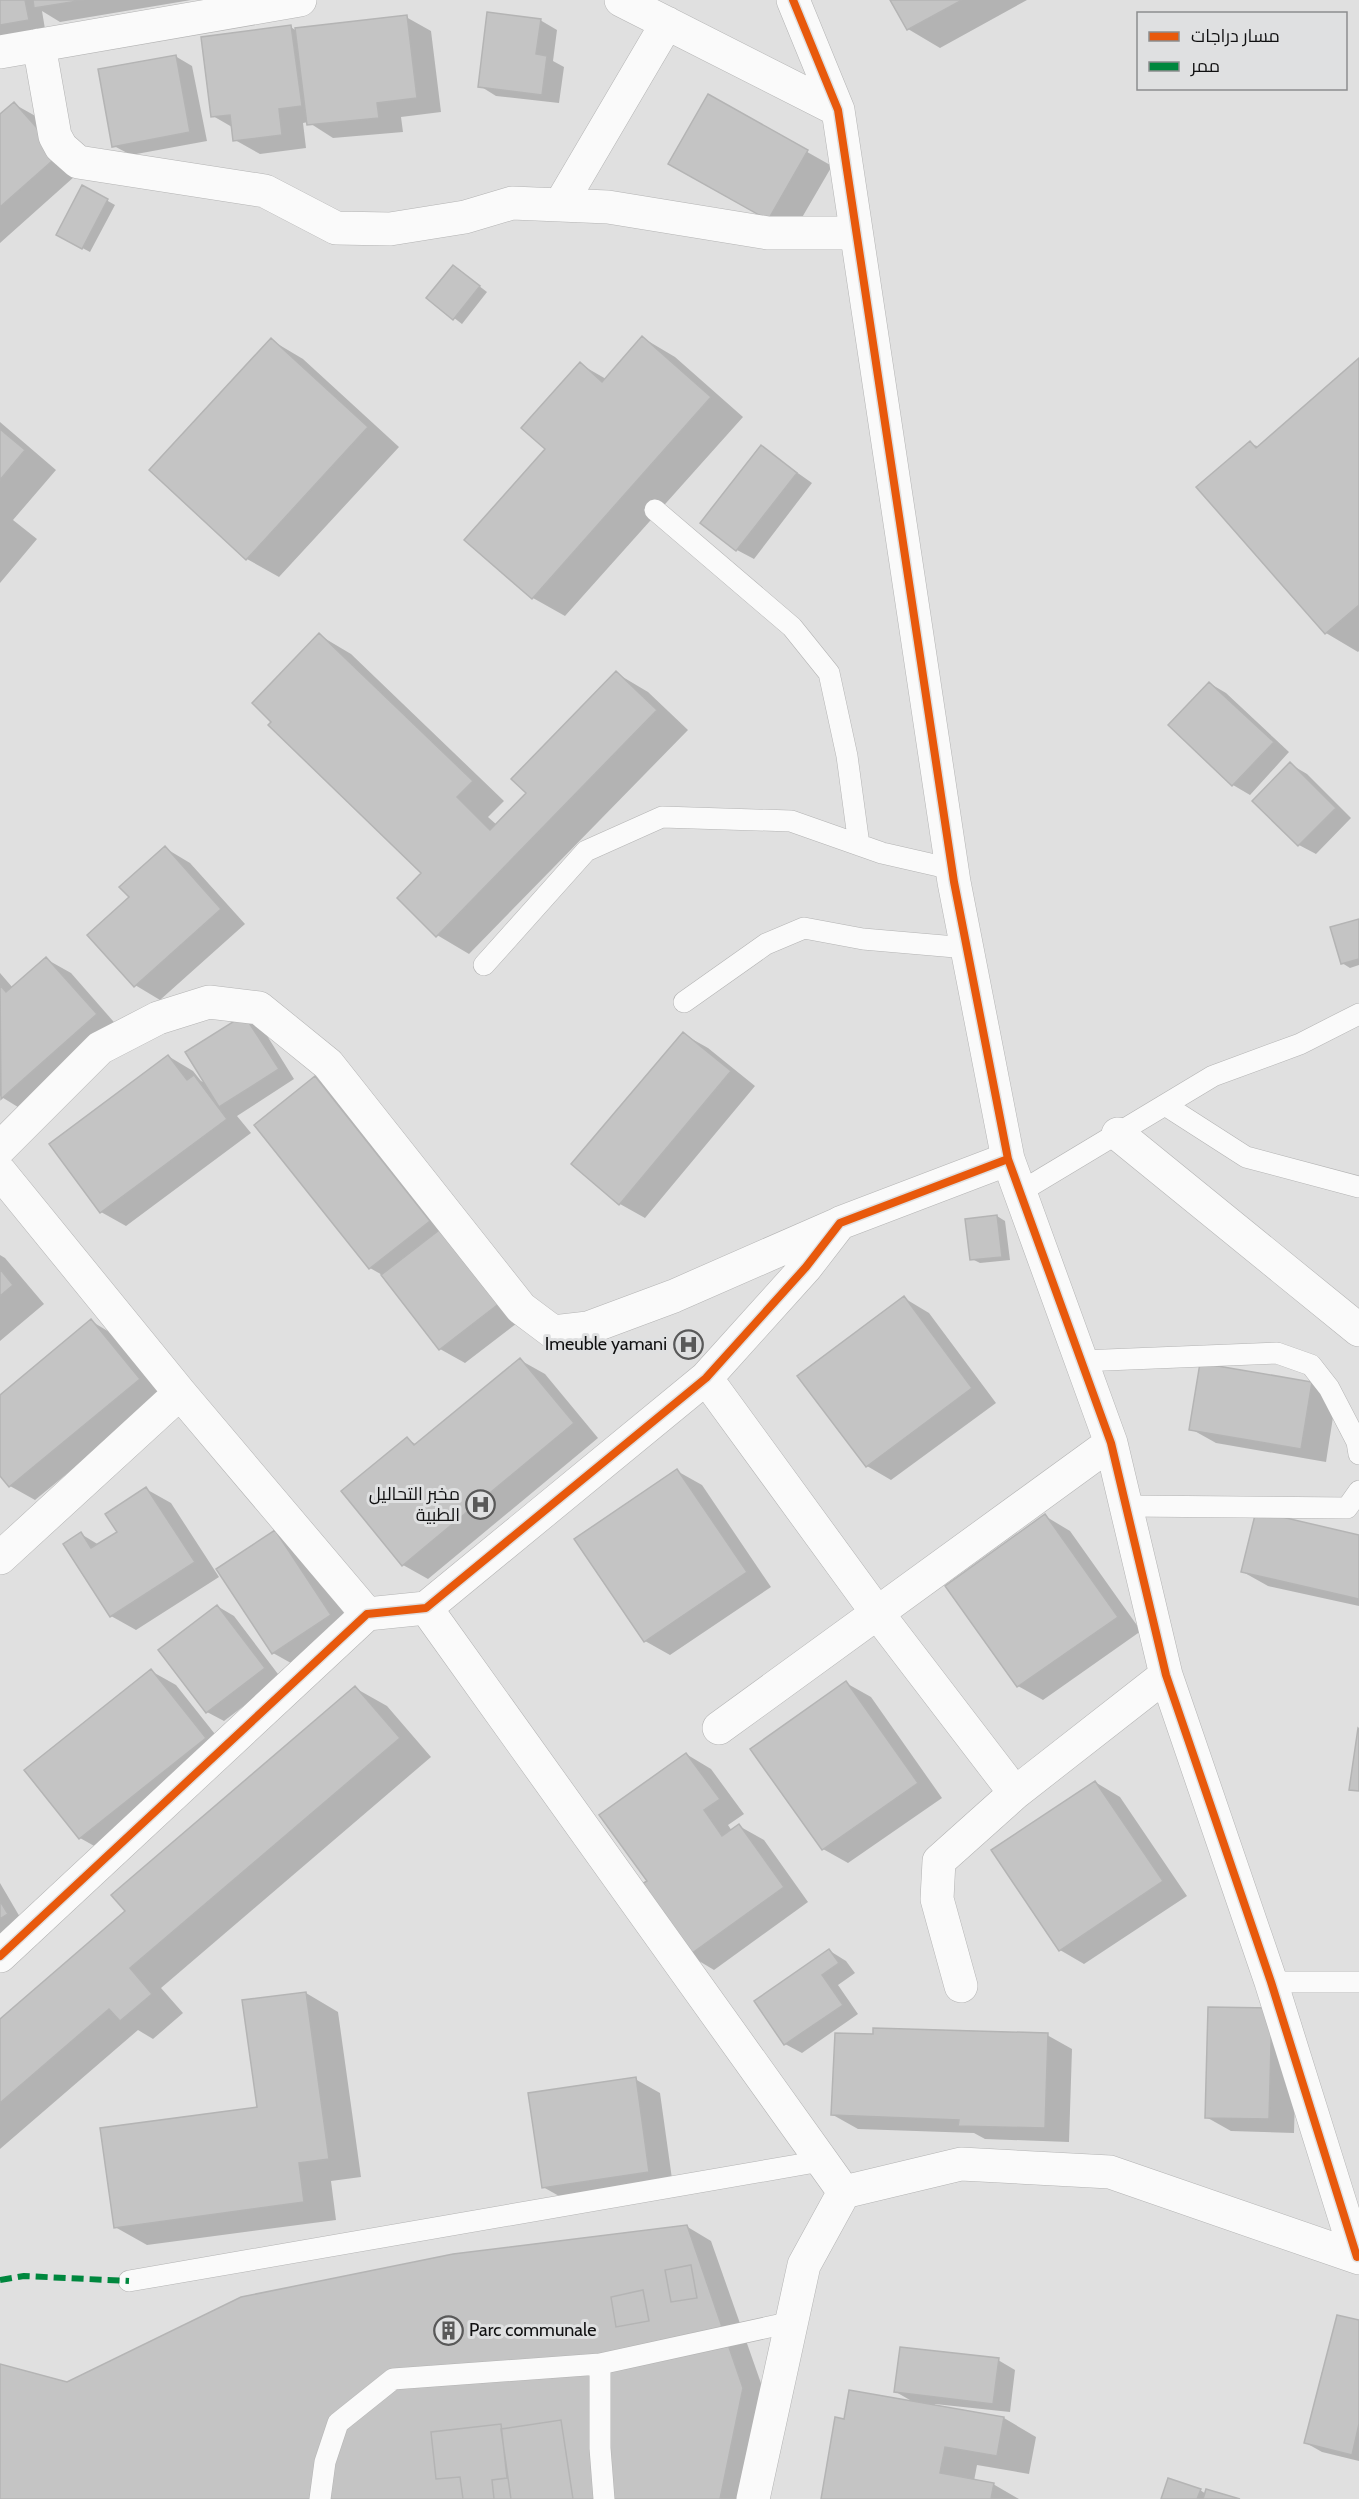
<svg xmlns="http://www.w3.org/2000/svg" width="1359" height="2499" font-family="Cabin,Cairo,sans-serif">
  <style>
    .shadow { fill: #0003 }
    .building { fill: #c4c4c4; stroke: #b4b4b4; stroke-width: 1.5 }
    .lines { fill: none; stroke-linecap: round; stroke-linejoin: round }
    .service-casing { stroke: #b3b3b3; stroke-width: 22 }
    .minor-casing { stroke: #b3b3b3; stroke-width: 34 }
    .service { stroke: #fafafa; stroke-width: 21 }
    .minor { stroke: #fafafa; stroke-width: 33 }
    .quiet { stroke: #00873e; stroke-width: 6; stroke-dasharray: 12 6; stroke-linecap: butt }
    .cycleway-casing { stroke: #dfe0e1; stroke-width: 11 }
    .cycleway { stroke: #e8590c; stroke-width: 8 }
    .labels { text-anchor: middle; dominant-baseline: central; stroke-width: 6; stroke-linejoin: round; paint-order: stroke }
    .poi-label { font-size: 18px; fill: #101011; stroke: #dfe0e1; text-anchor: end }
  </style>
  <rect width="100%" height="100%" fill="#e0e0e0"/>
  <path class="shadow" d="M0,0H191L60,22L42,11L45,29L0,38Z
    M892,0H1027L940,48L908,29Z
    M406,17L431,31L441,112L401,117L403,132L333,138L308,122L303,123L306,148L260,154L235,140L232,127L213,116L291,27L295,30Z
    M540,20L557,30L553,61L564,67L559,103L496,96L480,86Z
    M175,56L192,66L207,141L131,155L114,146Z
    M708,96L832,166L793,233L670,163Z
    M14,104L39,118L84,168L0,243V116Z
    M83,187L115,205L90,252L58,235Z
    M453,266L487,292L462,324L428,298Z
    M643,338L675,357L743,417L565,616L533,598L547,449L580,364L606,379Z
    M271,340L303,359L399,447L279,577L247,559L151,470Z
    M1359,360V651L1358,652L1326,633L1250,443L1259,447Z
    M0,422L56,470L13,520L37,539L0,583Z
    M761,447L812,483L754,559L737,550L702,523Z
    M319,635L351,654L504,801L488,817L497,825L528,793L616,673L648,692L688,730L469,954L437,935L424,873Z
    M1209,683L1226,693L1289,752L1250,795L1233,785L1170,725Z
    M1290,764L1307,774L1351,818L1316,854L1299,845Z
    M165,848L190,863L245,924L160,1000L135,985L131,897Z
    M1359,920V965L1350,968L1342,963Z
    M46,959L71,973L120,1029L26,1112L0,1096V973L13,988Z
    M244,1017L261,1026L294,1079L237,1116L251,1133L126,1226L101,1212L168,1056L193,1071L201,1081L207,1084Z
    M683,1034L708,1048L755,1086L645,1218L620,1204Z
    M315,1078L340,1093L529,1314L465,1363L440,1349L384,1276L370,1268Z
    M997,1216L1005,1221L1010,1260L980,1263L972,1259Z
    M0,1255L5,1258L44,1304L0,1341Z
    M904,1298L929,1313L996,1403L891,1480L867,1466Z
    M91,1321L116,1336L164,1394L35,1500L10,1486L0,1473V1396Z
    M520,1360L545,1374L598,1438L428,1579L403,1565L407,1439L417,1445Z
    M1311,1383L1336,1398L1326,1462L1216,1443L1191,1429Z
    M677,1471L702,1485L771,1587L670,1655L645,1641Z
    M146,1489L171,1503L219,1577L136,1630L111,1616L81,1534L99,1545L119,1533Z
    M1045,1516L1070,1531L1141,1631L1043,1700L1018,1686L947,1586Z
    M275,1532L300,1546L355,1630L298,1667L273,1653Z
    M1359,1536V1606L1268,1586L1243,1572Z
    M217,1606L234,1616L281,1678L224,1721L207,1712Z
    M151,1671L176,1685L230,1753L105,1852L80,1838L26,1771Z
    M846,1683L871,1697L942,1798L848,1863L823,1849L753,1749Z
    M355,1688L387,1706L431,1757L161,1988L183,2013L153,2039L138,2030L0,2149V2021L127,1912Z
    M686,1754L711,1769L744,1814L728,1825L732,1831L739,1826L764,1840L808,1902L714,1970L689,1955L649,1881Z
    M1095,1782L1120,1797L1187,1896L1084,1964L1060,1950Z
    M0,1883L24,1924L0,1938Z
    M830,1951L846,1961L855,1973L838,1985L858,2014L802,2053L785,2044Z
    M306,1993L338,2012L361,2177L331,2181L336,2220L147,2245L115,2227L258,2108Z
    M1210,2008L1297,2024L1294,2133L1231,2131L1206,2117Z
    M1047,2035L1072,2049L1069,2142L985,2139L974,2133L858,2129L833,2115Z
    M635,2079L660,2093L673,2186L568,2201L543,2187Z
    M686,2226L711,2241L768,2403L748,2499H0V2365L67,2384Z
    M1359,2322V2461L1322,2452L1306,2443L1322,2372H1325Z
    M998,2360L1015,2370L1010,2412L935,2404L934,2406L1004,2418L1036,2437L1029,2474L977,2465L974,2481L993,2484L1019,2499H822L845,2420L915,2403L896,2392Z
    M1200,2490L1206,2494L1234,2499H1162Z"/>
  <path class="building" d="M0,0H25L29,20L0,25Z
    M33,0H84L34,8Z
    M890,0H962L907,30Z
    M487,12L541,19L536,54L547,56L542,95L478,87Z
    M407,15L417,98L377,103L379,118L307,125L295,28Z
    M291,25L302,106L279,109L282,135L233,141L230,115L211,117L201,37Z
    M176,55L190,132L112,147L98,69Z
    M708,94L808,150L768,220L668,164Z
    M14,102L60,154L0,207V114Z
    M82,185L108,199L82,249L56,235Z
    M453,265L480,286L453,320L426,298Z
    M642,336L711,397L532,599L464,540L545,449L521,428L580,362L602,382Z
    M271,338L368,427L246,560L149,470Z
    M1359,358V605L1325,634L1196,487L1250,441L1256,448Z
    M0,429L25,450L0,480Z
    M761,445L797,473L736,551L700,523Z
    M319,633L473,781L457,797L490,830L526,793L511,779L616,671L657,710L436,937L397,898L421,873L268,725L271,722L252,703Z
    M1209,682L1274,742L1232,786L1168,725Z
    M1290,762L1336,808L1298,846L1252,801Z
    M165,846L221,909L134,987L87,935L129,897L119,887Z
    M1359,919V959L1341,964L1330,927Z
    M46,957L97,1014L1,1099L0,985L6,992Z
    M244,1015L279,1069L219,1107L185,1052Z
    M683,1032L731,1071L619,1205L571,1164Z
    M168,1055L187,1080L194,1075L227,1119L100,1213L49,1144Z
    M315,1076L430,1221L369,1269L254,1125Z
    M997,1215L1002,1257L970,1260L965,1219Z
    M447,1224L505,1299L439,1350L381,1275Z
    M0,1269L13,1285L0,1296Z
    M904,1296L972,1388L866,1467L797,1376Z
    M91,1319L140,1379L9,1487L0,1476V1395Z
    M520,1358L574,1423L402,1566L341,1491L407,1437L414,1445Z
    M1200,1363L1312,1382L1301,1449L1189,1430Z
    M677,1469L747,1572L644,1642L574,1539Z
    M146,1487L195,1562L110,1617L63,1544L81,1532L91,1548L117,1532L105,1514Z
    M1256,1511L1359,1535V1599L1241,1572Z
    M1045,1514L1118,1617L1017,1687L945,1586Z
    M275,1530L331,1615L272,1654L216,1569Z
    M217,1605L265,1668L206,1713L158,1650Z
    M151,1669L206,1738L79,1839L24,1770Z
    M846,1681L918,1783L822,1850L750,1749Z
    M355,1686L400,1738L130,1968L152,1994L120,2021L109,2009L0,2103V2019L125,1911L111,1895Z
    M1358,1728L1359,1729V1791L1349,1790Z
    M686,1753L720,1799L704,1810L722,1836L739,1824L784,1887L688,1956L637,1887L647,1881L599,1815Z
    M1095,1781L1163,1881L1059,1951L991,1850Z
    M0,1901L8,1914L0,1919Z
    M829,1949L839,1963L822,1975L843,2005L784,2045L754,2001Z
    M306,1992L329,2159L299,2163L304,2202L114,2228L100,2128L257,2107L242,2000Z
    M1208,2007L1272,2008L1269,2119L1205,2118Z
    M873,2028L1048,2033L1045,2128L958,2126L959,2120L831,2115L835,2033L873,2034Z
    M636,2077L649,2172L542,2188L528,2093Z
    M687,2225L743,2388L720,2499H0V2364L67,2382L241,2297L453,2254Z
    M691,2265L697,2298L671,2302L665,2270Z
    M643,2290L649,2321L616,2327L611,2297Z
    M1337,2315L1359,2320V2424L1352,2455L1304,2443Z
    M900,2347L999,2358L993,2404L894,2392Z
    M849,2390L1004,2417L997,2456L945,2447L940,2473L994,2483L991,2499H821L835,2417L844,2419Z
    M561,2420L573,2499H511L501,2429Z
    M501,2424L507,2478L492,2480L494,2499H463L460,2477L436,2479L431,2432Z
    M1168,2478L1201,2489L1197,2499H1161Z
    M1206,2489L1240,2499H1203Z"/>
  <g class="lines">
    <defs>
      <path id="service" d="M655,510L792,627L829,673L847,756L859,845
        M484,965L586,851L662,817L791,821L882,853L952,869
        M684,1002L766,944L804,928L863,939L967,948
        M1165,1105L1246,1157L1359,1187
        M1020,1192L1213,1076L1300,1044L1359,1014
        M1081,1361L1277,1353L1311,1365L1329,1388L1357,1442L1359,1454
        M1127,1506L1347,1508L1359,1491
        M1271,1982H1359
        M129,2281L821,2161
        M600,2364V2448L604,2499
        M320,2499L325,2462L338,2423L393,2379L600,2364L792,2322"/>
      <path id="minor" d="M621,0L838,110
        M793,0L838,110L954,882L1008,1159L1111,1443L1166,1675L1271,1982L1357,2257
        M39,45L55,136L61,147L78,162L265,191L336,228L390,229L465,217L512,203L608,207L768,233H855
        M0,52L300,0
        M560,205L667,23
        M1118,1134L1359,1330
        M0,1148L100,1048L158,1018L209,1002L259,1008L328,1064L521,1308L553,1332L588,1328L674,1296L836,1225
        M0,1172L180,1393L367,1614
        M706,1378L878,1614L1015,1793
        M0,1558L180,1393
        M426,1608L844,2192
        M719,1728L1111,1443
        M0,1956L367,1614L426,1608L706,1378L806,1267L840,1223L1008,1159
        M961,1986L937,1899L939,1861L1015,1793L1166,1675
        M753,2499L804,2265L844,2192L961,2164L1110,2172L1359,2258"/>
    </defs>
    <use href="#service" class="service-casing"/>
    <use href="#minor" class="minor-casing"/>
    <use href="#service" class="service"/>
    <use href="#minor" class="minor"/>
    <path class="quiet" d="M0,2280L24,2276L129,2281"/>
    <defs>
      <path id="cycleway" d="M793,0L838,110L954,882L1008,1159L1111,1443L1166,1675L1271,1982L1357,2257
        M0,1956L367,1614L426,1608L706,1378L806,1267L840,1223L1008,1159"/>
    </defs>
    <use href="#cycleway" class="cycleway-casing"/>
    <use href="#cycleway" class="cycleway"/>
  </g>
  <defs>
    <symbol id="hospital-ring" viewBox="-11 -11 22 22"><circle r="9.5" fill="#dfe0e1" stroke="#595959" stroke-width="1.5"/><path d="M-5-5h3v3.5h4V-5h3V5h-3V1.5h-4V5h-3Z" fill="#595959"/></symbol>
    <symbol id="building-ring" viewBox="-11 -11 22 22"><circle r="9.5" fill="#dfe0e1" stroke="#595959" stroke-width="1.5"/><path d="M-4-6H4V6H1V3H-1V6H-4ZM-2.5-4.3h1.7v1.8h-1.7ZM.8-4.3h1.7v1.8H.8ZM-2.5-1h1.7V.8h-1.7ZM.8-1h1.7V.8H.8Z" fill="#595959"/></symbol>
  </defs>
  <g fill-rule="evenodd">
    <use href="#hospital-ring" x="672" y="1328" width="33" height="33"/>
    <use href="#hospital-ring" x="464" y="1488" width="33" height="33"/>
    <use href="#building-ring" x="432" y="2314" width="33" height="33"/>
  </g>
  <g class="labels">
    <g class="poi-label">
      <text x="667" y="1344">Imeuble yamani</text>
      <text x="460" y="1494">مخبر التحاليل<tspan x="460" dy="21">الطبية</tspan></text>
      <text x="469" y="2330" text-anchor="start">Parc communale</text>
    </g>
  </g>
  <rect x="1137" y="12" width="210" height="78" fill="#dfe0e1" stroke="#8c8d8e" stroke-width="1.5"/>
  <rect x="1149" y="32" width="30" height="9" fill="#e8590c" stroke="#8c8d8e" stroke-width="1.5"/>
  <text x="1191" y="42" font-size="18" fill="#101011">مسار دراجات</text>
  <rect x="1149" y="62" width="30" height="9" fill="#00873e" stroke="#8c8d8e" stroke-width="1.5"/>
  <text x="1191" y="72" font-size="18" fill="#101011">ممر</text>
</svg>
